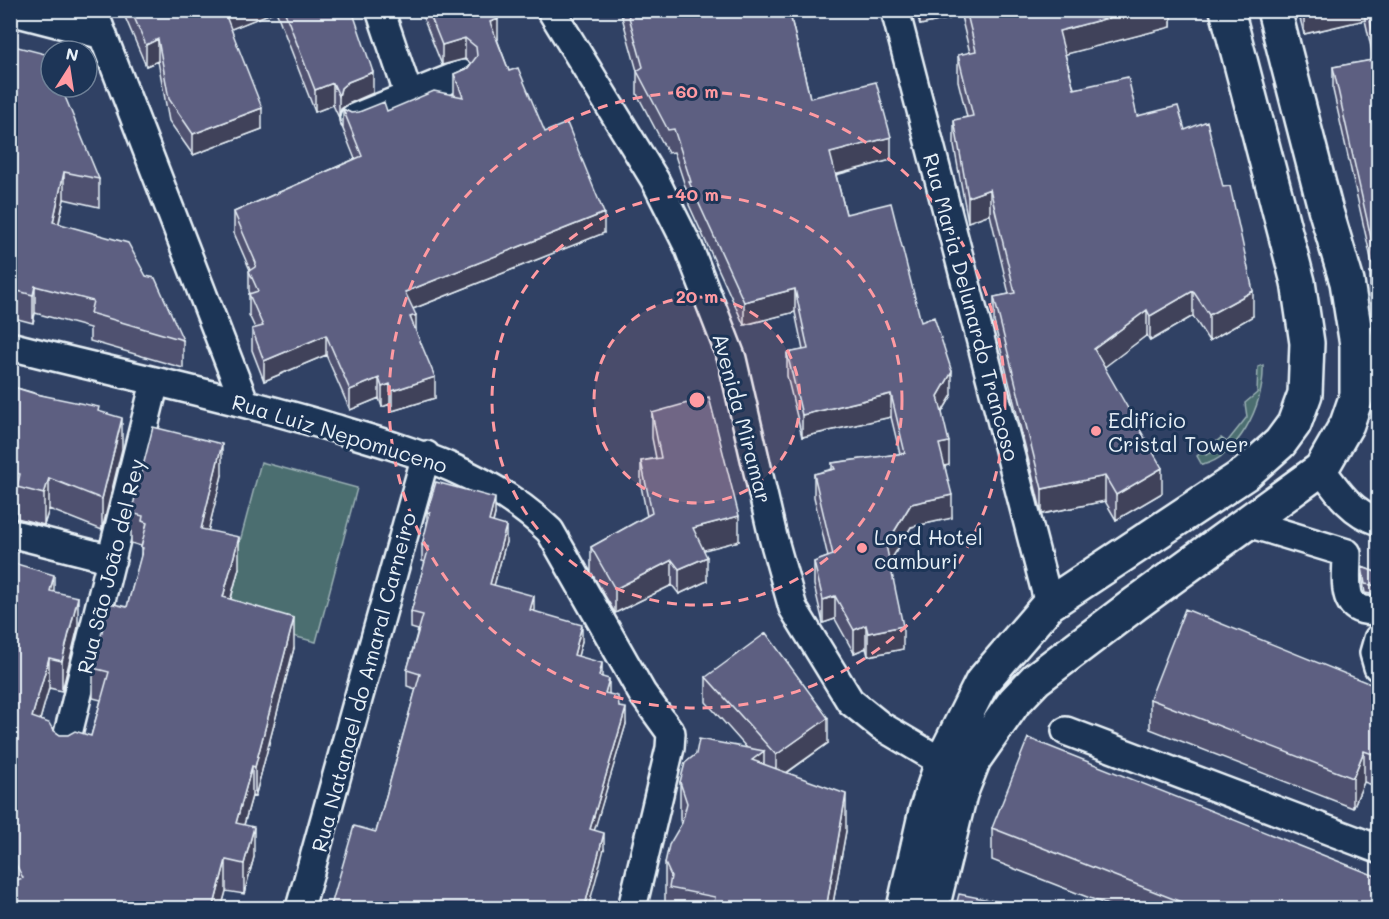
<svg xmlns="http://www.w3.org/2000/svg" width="1389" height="919" font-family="Mali,sans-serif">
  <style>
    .green { fill: #4c6e70; stroke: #9ab0b4; stroke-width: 1.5 }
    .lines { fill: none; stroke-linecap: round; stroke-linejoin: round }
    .street-casing { stroke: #e8f1f8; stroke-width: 32 }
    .secondary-casing { stroke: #e8f1f8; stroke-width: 38 }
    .street { stroke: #1d3557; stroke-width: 27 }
    .secondary { stroke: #1d3557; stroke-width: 33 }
    .wall { fill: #50516f; stroke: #e8f1f8; stroke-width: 1.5 }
    .shaded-wall { fill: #41425a; stroke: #e8f1f8; stroke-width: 1.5 }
    .building { fill: #5d5e81; stroke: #e8f1f8; stroke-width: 1.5 }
    .ring { fill: none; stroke: #ff9aa2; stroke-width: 3; stroke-dasharray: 10 8 }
    .poi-dot { fill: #ff9aa2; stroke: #1d3557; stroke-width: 2 }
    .labels { text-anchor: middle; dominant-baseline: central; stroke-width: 6; stroke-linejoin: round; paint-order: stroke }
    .street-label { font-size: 21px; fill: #e8f1f8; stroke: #1d3557 }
    .poi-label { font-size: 21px; fill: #e8f1f8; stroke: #1d3557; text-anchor: start }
    .centre { fill: #ff9aa2; stroke: #1d3557; stroke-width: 3 }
    .ring-label { font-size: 18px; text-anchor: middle; font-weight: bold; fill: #ff9aa2; stroke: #1d3557; stroke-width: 6; stroke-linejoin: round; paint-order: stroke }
  </style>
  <rect width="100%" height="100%" fill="#304164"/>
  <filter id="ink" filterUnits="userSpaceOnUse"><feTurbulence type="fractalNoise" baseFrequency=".0167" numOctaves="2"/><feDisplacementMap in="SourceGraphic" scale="12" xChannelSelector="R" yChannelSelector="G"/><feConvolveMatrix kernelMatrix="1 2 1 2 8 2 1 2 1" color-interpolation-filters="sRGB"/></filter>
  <g filter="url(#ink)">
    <path class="green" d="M1263,365C1265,407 1235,459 1202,465L1197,456L1202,452L1206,455L1213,452V444L1221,438L1227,442L1247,417L1245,403L1257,393L1258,367Z
      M261,462L357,488L316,642L220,617Z"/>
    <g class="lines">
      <defs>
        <path id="street" d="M93,10L244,401
          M380,10L409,96
          M551,10L655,180L688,246L732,359L773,537L793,608L850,701L881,726L942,762
          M895,10L1049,604
          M10,11L103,35
          M354,118L462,74
          M10,346C116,373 223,395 327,426C408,450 488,471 550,531L642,693L671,733L670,748L632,908
          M1321,469C1337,491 1352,513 1378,521
          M1248,523L1347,553C1347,581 1339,615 1378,610
          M10,533L112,559
          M1378,639L1374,653L1378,667
          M1066,731L1378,849
          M64,750L155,382
          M300,908L426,455"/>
        <path id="secondary" d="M904,908L926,811L942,762L982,682L1049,604L1245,474L1280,443L1294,424L1305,394L1307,343L1298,282L1227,10
          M932,908L960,794L974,759L1014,702L1036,679L1135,604L1321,469L1347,424L1357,395V345L1347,282L1325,208L1274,10"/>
      </defs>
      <use href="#street" class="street-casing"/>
      <use href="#secondary" class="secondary-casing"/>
      <use href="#street" class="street"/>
      <use href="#secondary" class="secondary"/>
    </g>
    <path class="wall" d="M122,10H352L373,93L348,104L341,109L339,118L333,105L315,112L276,11L231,29L262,129L193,155L169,121L158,61L146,66Z
      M420,10H494L498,39H497L509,71L604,233L413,309L416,332L435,398L392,411L390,404L382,407L379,398L350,410L326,355L264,381L252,350V329L255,328L249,315V294H250L249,291V271L250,270L234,233V212L355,159L343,129V109L351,113L387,111L454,95V74L468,68L472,64L465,59L442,65Z
      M620,10H789L810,98L891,160L836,175L846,214L921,322L952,395L942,412L949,465L945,466L952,518L911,527L889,562L903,649L868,656L866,648L854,653L835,619L823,623L814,585V562L828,557L814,497V474L832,469V463L900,454L891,417L802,437L787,376V353L803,350L795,312L744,325L689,205V198L674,152L668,153L637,94V71Z
      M916,10H1171V27L1065,54L1074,89L1137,116L1185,130L1253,316L1209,341L1193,316L1150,341L1147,335L1104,367L1162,493L1116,520L1105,501L1042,514L994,322V297L1009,294L990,214L968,222L954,146V120L967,117L958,81V55L970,53L961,16L920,25Z
      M1298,10H1378V360L1376,349L1374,334V312L1370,295V272H1374L1333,90V67L1374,60L1365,20L1304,34Z
      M10,38L11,45L99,179V207L64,199L59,223L146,276L183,340V368L90,341V328L35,313L33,323L10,317Z
      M10,386L99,412L122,449L102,530L49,509L44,525L17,518V504L10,503Z
      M652,413L739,541L703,550L707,581L679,594L672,585L615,613L591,572V547L647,516L641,486V461L656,458L652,438Z
      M222,475L208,531L239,568L231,599L294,648L255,797L252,796L244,825L254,857L244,894L226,891L221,909H10V562L54,592L78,627L62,691L49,688L40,720L53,730L60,735L91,736L101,700L93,698V668L127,607L141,557V546L131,543V513Z
      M427,512L495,514L493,523L506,542L494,585L582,641L578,656L602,677L609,694L619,707L626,724L594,830L604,849L376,832L416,689L407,686V670L418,630L411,628V612L425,562L422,561V545L427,527Z
      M1362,567L1378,573V595L1365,593L1362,576Z
      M706,677L828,743L787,773L846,831L832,909H668L665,901V863L681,824L680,820V782L747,748L706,702Z
      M1378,687V787L1364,782L1353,808L1150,729V699Z
      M992,828L1378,909H1118L992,860Z"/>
    <path class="shaded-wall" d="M225,10H276V11L224,32V11Z
      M920,10H961V16L920,25Z
      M1138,10H1171V27L1059,56V31Z
      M1308,10H1365V20L1304,34V11Z
      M498,19V39L490,42V22Z
      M465,38V59L442,65V45Z
      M158,39V61L146,66V45Z
      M373,72V93L348,104L341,109L339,118V96L341,88L348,82Z
      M333,83V105L315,112V90Z
      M262,108V129L193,155V134Z
      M891,137V160L830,176V153Z
      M64,172V199L53,249V222Z
      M990,189V214L968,222V197Z
      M604,213V233L405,312V292Z
      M35,286V313L33,323V295Z
      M795,289V312L744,325V302Z
      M1193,291V316L1150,341V316Z
      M1253,291V316L1209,341V315Z
      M1147,310V335L1094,375V349Z
      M416,315V336L410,317Z
      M326,335V355L264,381V361Z
      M952,372V395L938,419V396Z
      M435,377V398L392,411V391Z
      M379,378V398L350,410V390Z
      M390,384V404L382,407V387Z
      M891,394V417L802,437V415Z
      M122,418V449L102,530V499Z
      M949,442V465L939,467V444Z
      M222,444V475L201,560V529Z
      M1162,468V493L1116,520V495Z
      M1105,476V501L1042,514V489Z
      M49,478V509L44,525V494Z
      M952,495V518L911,527L886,568V545L911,504Z
      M495,498V514L489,537V521Z
      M739,516V541L693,553V528Z
      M506,526V542L490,600V584Z
      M239,537V568L223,627V597Z
      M707,557V581L679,594V569Z
      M672,560V585L615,613V589Z
      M54,575V606L50,591Z
      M534,596V612L530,610Z
      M835,596V619L823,623V600Z
      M78,597V627L62,691V661Z
      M294,618V648L255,797V767Z
      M582,625V641L574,671V655Z
      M866,625V648L854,653V630Z
      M903,626V649L868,656V633Z
      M49,658V688L32,748V717Z
      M602,663V679L599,676Z
      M609,679V695L605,693Z
      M626,708V724L590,845V829Z
      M828,718V743L776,780V755Z
      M764,751V789L752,760Z
      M1364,751V782L1353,808V778Z
      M252,766V796L236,853V823Z
      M846,794V831L832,909H826Z
      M254,827V857L244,894V864Z
      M604,833V849L588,909H584Z
      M226,860V891L221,909H213Z"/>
    <path class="building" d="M131,10H225L224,11L262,108L193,134L169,99L158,39L146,45Z
      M284,10H352L373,72L348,82L341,88L339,96L333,83L315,90Z
      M428,10H494L498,19L490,22L509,71L518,68L545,132L567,123L604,213L405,292L416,315L410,317L435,377L392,391L390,384L382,387L379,378L350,390L326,335L264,361L252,329L263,326L249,294L258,291L249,271L255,267L256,263L234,212L362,156L343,109L351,113L359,112L384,102L387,111L434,91L463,97L454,74L468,68L477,56L476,47L465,38L442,45Z
      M627,10H789L810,98L876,82L891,137L830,153L846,214L891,203L921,322L934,317L952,372L938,396L949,442L939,444L952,495L911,504L886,545L903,626L868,633L866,625L854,630L835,596L823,600L814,562L833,555L814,474L835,469L832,463L905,453L891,394L802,415L787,353L808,349L795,289L744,302L689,182H691L674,129L668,130L637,71L643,67Z
      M966,10H1138L1059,31L1074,89L1128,77L1137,116L1178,106L1185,130L1207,121L1223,187L1230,186L1253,291L1209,315L1193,291L1150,316L1147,310L1094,349L1162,468L1116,495L1105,476L1042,489L994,297L1015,293L990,189L968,197L954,120L973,116L958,55L976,51Z
      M1368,10H1378V58Z
      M10,45L49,55L51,61V87H61L99,179L64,172L53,222L128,243L146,276L155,278L183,340L90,313L93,301L35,286L33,295L10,289L11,274L10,273Z
      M1378,59V269L1333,67Z
      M1378,271V308L1370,272Z
      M1378,311V337L1376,326L1374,312Z
      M10,386L36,394L99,407L98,411L122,418L102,499L49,478L44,494L17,487L20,474L10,471Z
      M709,397L739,516L693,528L707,557L679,569L672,560L615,589L591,547L652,513L641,461L661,458L652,413Z
      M153,427L222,444L201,529L239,537L223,597L294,618L255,767L252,766L236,823L254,827L244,864L226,860L213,909H23L10,884V882L23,878L10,853V562L54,575L50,591L78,597L62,661L49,658L32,717L49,723L53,730L60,735H68L75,731L91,736L109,672L93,668L109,603L127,607L143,548L141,547L147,523L142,521L143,516L131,513Z
      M436,482L495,498L489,521L506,526L490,584L534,596L530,610L582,625L574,655L602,663L599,676L609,679L605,693L618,696L619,707L626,708L590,829L604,833L584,909H330L354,826L376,832L420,674L407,670L423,615L411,612L429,547L422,545L430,513L427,512Z
      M1362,567L1378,573V586L1365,584Z
      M1185,609L1378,687V756L1364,751L1353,778L1150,699Z
      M766,633L828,718L776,755L706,677Z
      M1028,738L1378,877V909H1199L992,828Z
      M699,739L764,751L752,760L846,794L826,909H713L715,897L669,888L671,876L665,863L669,845L682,823L687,803L680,782L685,763L696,754Z
      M959,894L1010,904V909H948L950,901L957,902Z"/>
  </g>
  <circle cx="697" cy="400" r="103" fill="#ff9aa2" fill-opacity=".12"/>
  <g class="ring">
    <circle cx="697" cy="400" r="103"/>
    <circle cx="697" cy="400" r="205"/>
    <circle cx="697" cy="400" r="308"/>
  </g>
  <g class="poi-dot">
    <circle cx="1096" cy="431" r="6"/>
    <circle cx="862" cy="548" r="6"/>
  </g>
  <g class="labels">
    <g class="street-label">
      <text transform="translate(972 307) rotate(75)">Rua Maria Delunardo Trancoso</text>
      <text transform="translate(743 418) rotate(75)">Avenida Miramar</text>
      <text transform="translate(340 433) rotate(17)">Rua Luiz Nepomuceno</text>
      <text transform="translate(110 566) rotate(-76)">Rua São João del Rey</text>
      <text transform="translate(363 682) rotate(-75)">Rua Natanael do Amaral Carneiro</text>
    </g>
    <g class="poi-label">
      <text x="1108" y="419">Edifício<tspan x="1108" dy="24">Cristal Tower</tspan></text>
      <text x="874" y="536">Lord Hotel<tspan x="874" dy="24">camburi</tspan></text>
    </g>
  </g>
  <circle cx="697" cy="400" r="9" class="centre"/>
  <g class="ring-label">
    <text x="697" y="98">60 m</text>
    <text x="697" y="201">40 m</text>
    <text x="697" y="303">20 m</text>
  </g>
  <rect width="1389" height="919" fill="none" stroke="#1d3557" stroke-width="36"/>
  <rect x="18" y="18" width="1353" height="883" fill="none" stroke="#e8f1f8" stroke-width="2" filter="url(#ink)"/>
  <g transform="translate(69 69) rotate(12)"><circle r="28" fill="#1d3557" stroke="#6e8097" stroke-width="1.5"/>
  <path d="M0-4.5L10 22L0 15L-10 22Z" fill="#ff9aa2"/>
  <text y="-9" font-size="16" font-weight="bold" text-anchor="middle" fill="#e8f1f8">N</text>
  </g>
</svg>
